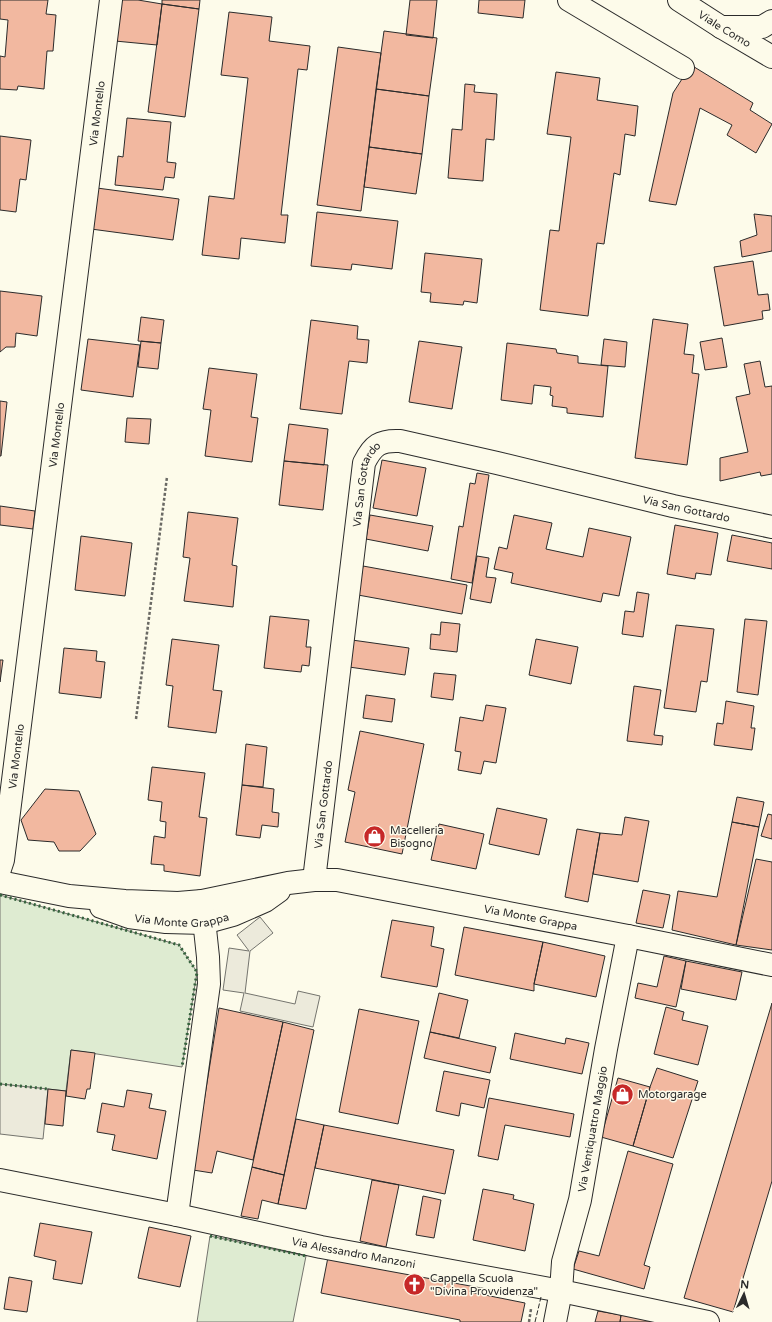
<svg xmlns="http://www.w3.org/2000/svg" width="772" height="1322" font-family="'Varela Round',sans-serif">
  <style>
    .green { fill: #deebd1; stroke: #74746e }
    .parking { fill: #eceadb; stroke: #74746e }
    .building { fill: #f2b8a0; stroke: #2b2b2b }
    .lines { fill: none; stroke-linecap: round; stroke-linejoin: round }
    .minor-casing { stroke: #2b2b2b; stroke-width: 24 }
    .major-casing { stroke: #2b2b2b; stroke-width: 24 }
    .path { stroke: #6a6964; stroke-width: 2.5; stroke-dasharray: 3 2; stroke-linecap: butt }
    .minor { stroke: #fdfbea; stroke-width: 22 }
    .major { stroke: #fdfbea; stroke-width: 22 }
    .hedge { stroke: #34623c; stroke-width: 3; stroke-dasharray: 2 3; stroke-linecap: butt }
    .fence { stroke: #2b2b2b; stroke-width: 1; stroke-dasharray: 5 2; stroke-linecap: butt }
    .labels { text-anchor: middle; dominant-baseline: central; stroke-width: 3; stroke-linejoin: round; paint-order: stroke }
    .street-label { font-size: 11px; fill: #2b2b2b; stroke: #fdfbea }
    .poi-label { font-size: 11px; fill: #2b2b2b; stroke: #fdfbea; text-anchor: start }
  </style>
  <rect width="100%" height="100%" fill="#fdfbea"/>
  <path class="green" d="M0,895L179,945L197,972L182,1067L71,1050L66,1091L0,1084Z
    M210,1236L306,1256L293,1322H197Z"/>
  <path class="parking" d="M260,917L273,933L250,951L245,993L295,1004L298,991L320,996L313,1027L240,1011L244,993L223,990L229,948L249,951L237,935Z
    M0,1084L48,1089L43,1139L0,1134Z"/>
  <path class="building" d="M0,0H48L46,14L56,15L53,51H47L44,89L18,86L17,90L0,89V56L5,57L8,20L0,19Z
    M120,0H138L162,4L157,45L115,41Z
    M162,0H200L199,9L162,4Z
    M410,0H437L433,38L406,35Z
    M479,0H525L523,18L478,13Z
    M162,4L199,9L185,117L148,112Z
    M229,12L272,17L269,41L310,46L307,70L298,69L281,215H288L285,243L241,238L239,259L202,255L209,196L234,199L248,78L221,75Z
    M384,31L437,38L429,96L376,89Z
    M338,47L381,53L361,211L317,205Z
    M691,65L753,103L750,110L772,124L756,153L727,135L732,125L700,108L676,205L649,201L673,93Z
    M556,72L600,78L597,100L638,106L635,136L625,134L620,175L614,173L604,244L597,243L588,316L540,310L550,230L559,231L571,137L547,134Z
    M465,84L475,85L474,92L497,94L494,140L486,139L483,181L448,178L452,129L462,130Z
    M376,89L429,96L422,154L369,147Z
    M127,118L171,122L167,162L176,163L174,178L165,177L163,190L115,185L118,156L123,157Z
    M0,136L31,140L26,180L20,179L16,212L0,210Z
    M369,147L422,154L416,194L364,187Z
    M97,188L179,199L173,240L91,229Z
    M317,212L398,221L392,269L352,264L351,270L311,266Z
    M754,214L772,216V251L742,257L740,241L757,235Z
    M425,253L482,259L477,303L464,301L463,305L430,302L431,293L421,292Z
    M753,261L758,295L768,294L770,310L762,311L763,319L724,326L714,267Z
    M0,291L42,296L37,336L16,333L15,347H6L0,352Z
    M141,317L164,320L161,343L138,341Z
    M653,319L688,324L684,354L694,355L692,373L699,374L687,465L635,458Z
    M311,320L358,326L357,339L369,340L367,363L349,361L342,414L300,409Z
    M722,338L727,367L705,370L700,342Z
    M88,339L140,345L133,397L81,390Z
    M604,339L627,342L625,367L601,365Z
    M141,341L161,343L158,369L138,367Z
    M419,341L462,347L452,409L409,402Z
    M507,343L556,349L557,353L578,356V363L608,366L603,417L567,413V408L552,406L553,396L550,395L551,387L534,385L532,404L501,400Z
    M760,361L765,387L772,386V474L761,476L760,472L720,481V458L748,452L736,397L750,394L744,364Z
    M209,368L257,374L251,417L258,418L252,462L205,456L211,410L203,409Z
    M0,401L7,402L1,456H0Z
    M127,418L151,419L149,444L125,442Z
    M289,424L328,429L324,465L284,461Z
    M382,460L426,468L417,516L373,508Z
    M284,461L328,465L323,510L279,505Z
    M477,473L489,475L472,583L451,579L459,526L463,527L470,483L475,484Z
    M0,506L35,511L33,529L0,525Z
    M188,512L238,518L232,565L237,566L233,607L184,601L190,558L183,557Z
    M370,515L433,526L428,551L366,539Z
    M514,515L552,523L546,549L583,557L589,528L631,537L619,596L603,593L601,602L511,583L513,573L494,569L499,547L507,549Z
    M675,525L718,533L711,575L696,573L695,579L667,574Z
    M732,535L772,543V569L727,561Z
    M81,536L132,543L125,596L75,590Z
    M477,556L489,558L486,577L496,578L491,603L470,599Z
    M363,566L467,585L462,614L358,595Z
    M637,592L649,594L643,637L622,634L625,611L634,612Z
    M270,616L309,620L306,647H311L309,666L302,665L301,672L264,668Z
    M745,619L767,621L758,695L737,692Z
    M441,622L460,624L457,652L430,649L431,634L440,635Z
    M676,625L714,629L707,682L701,681L696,712L664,708Z
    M172,639L219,645L213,690L222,691L216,733L168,727L173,686L166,685Z
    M536,639L578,647L571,684L529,675Z
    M352,640L409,648L405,675L349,667Z
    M64,648L97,651L96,661L105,662L101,698L59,693Z
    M0,660H3L0,682Z
    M434,673L456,675L453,700L431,697Z
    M634,686L661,690L654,735L663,736L662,745L627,741Z
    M366,695L395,699L392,722L363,718Z
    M726,701L754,706L751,728H755L752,750L714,745L717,723L723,724Z
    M486,705L506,708L496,763L484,761L481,774L458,770L461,752L455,751L460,717L483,721Z
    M360,731L424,744L402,854L345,842L355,792L348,790Z
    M246,744L267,747L263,787L242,785Z
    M152,767L205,773L199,817L207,818L200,876L164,871V865L151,864L154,836L165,838L166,822L160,821L162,802L148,800Z
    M242,785L274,789L272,812L279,813L278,827L262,825L260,838L236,835Z
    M45,789L79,791L96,834L80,851H59L54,842L28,840L21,820Z
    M737,797L764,802L759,827L732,822Z
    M497,808L547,819L539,855L489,844Z
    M768,814L772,815V839L761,836Z
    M625,817L649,821L638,882L593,874L600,833L622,835Z
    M732,822L759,827L736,945L672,930L678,891L717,897Z
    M439,824L484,834L476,869L431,860Z
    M577,829L600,833L588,902L565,897Z
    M756,859L772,862V950L736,945Z
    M643,890L670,895L663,928L636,923Z
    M392,920L434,927L431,946L444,949L437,987L381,977Z
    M464,927L543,942L534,984V991L455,975Z
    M543,942L605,956L596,997L534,984Z
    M664,956L686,961L676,1007L635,998L638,983L657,987Z
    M686,961L742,972L736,1000L681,989Z
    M439,993L468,1000L459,1038L430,1032Z
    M772,1003V1181L733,1312L684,1298Z
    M666,1007L684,1012L682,1020L708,1026L698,1065L654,1054Z
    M219,1008L283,1022L253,1160L217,1151L212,1173L193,1170Z
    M359,1009L419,1021L398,1124L339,1112Z
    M283,1022L314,1030L284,1175L252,1167Z
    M430,1032L496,1047L490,1073L424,1058Z
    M515,1033L565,1044L566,1038L589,1043L582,1074L510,1059Z
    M71,1050L95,1053L90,1089H87L85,1099L66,1096Z
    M657,1068L698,1081L673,1158L633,1146L650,1087Z
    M444,1071L490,1080L484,1108L461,1103L459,1116L436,1111Z
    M618,1078L650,1087L633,1146L601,1137Z
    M48,1089L66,1091L63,1126L45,1124Z
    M127,1090L152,1094L149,1108L166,1111L157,1159L112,1150L115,1135L97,1132L102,1103L124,1107Z
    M489,1098L574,1114L570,1137L505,1125L498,1160L478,1156Z
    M296,1119L324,1125L306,1209L278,1204Z
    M324,1125L454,1150L445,1194L315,1168Z
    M628,1151L673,1164L644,1265L650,1267L644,1289L573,1269L579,1251L599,1256Z
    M252,1167L284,1175L278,1204L262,1200L258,1219L241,1216Z
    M372,1180L399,1185L386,1247L360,1241Z
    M483,1189L514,1195L513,1199L534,1204L525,1251L473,1240Z
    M423,1196L441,1200L434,1238L416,1235Z
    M40,1223L92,1232L82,1284L53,1279L56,1261L34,1256Z
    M149,1227L191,1236L180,1287L138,1278Z
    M329,1252L473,1279L470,1292L525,1303L521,1322H460V1320L321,1293Z
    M9,1277L32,1281L27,1312L4,1309Z
    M473,1279L481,1281L478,1294L470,1292Z
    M598,1311L621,1315L620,1322H595Z
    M621,1315L668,1322H620Z"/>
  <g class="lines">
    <defs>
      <g id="minor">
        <path d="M569,0L683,68"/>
        <path d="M721,27H762L772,21"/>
        <path id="s1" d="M0,869L3,860L111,0"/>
        <path id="s2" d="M314,880L364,463C373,445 380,440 400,441L497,463L673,506L772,527"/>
        <path id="s3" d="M0,882L69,896L125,901L178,903L202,901L288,883L314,880H337L628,936L772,965"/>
        <path id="s4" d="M101,907L129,917L166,922L204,923L233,915L265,901L279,891"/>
        <path id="s5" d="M0,1180L177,1215L321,1247L561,1291L708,1322"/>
        <path d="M177,1215L209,984L208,957L202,901"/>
        <path id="s6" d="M555,1322L561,1291L563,1262L580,1200L606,1049L628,936"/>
      </g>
      <g id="major">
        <path id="s7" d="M679,0L721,27L772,57"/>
      </g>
    </defs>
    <use href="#minor" class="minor-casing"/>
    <use href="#major" class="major-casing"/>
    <path class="path" d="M136,719L167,477
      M529,1322L531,1309"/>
    <use href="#minor" class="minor"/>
    <use href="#major" class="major"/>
    <path class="hedge" d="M0,895L179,945L197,972L182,1067
      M0,1084L48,1089
      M210,1236L306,1256"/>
    <path class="fence" d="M535,1322L541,1297"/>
  </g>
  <defs>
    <symbol id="shop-disc" viewBox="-11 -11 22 22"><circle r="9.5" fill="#c62828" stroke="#fdfbea"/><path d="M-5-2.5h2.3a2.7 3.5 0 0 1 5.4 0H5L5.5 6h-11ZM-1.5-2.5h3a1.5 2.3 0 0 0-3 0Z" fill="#fff"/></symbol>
    <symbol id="church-disc" viewBox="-11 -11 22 22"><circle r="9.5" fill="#c62828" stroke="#fdfbea"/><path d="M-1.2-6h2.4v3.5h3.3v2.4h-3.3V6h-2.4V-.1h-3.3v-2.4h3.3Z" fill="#fff"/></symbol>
  </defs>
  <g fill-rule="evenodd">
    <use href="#shop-disc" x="362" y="824" width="25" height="25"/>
    <use href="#shop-disc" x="610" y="1082" width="25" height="25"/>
    <use href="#church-disc" x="402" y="1272" width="25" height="25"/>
  </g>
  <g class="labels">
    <g class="street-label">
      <text stroke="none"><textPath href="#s7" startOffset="54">Viale Como</textPath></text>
      <text stroke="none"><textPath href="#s1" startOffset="762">Via Montello</textPath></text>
      <text stroke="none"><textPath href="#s1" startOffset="438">Via Montello</textPath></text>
      <text stroke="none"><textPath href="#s2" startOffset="400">Via San Gottardo</textPath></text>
      <text stroke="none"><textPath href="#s2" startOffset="760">Via San Gottardo</textPath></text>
      <text stroke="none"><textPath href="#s1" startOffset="114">Via Montello</textPath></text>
      <text stroke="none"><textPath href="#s2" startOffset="76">Via San Gottardo</textPath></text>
      <text stroke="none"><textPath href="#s4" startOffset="83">Via Monte Grappa</textPath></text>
      <text stroke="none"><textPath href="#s3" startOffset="538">Via Monte Grappa</textPath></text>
      <text stroke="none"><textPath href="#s6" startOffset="197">Via Ventiquattro Maggio</textPath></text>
      <text stroke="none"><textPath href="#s5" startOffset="361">Via Alessandro Manzoni</textPath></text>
    </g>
    <g class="poi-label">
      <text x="390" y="830">Macelleria<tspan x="390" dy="13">Bisogno</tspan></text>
      <text x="638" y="1094">Motorgarage</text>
      <text x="430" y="1278">Cappella Scuola<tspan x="430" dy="13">"Divina Provvidenza"</tspan></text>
    </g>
  </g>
  <g transform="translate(744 1294) rotate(5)" stroke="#fdfbea" stroke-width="3" paint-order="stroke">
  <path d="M0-3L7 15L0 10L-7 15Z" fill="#2b2b2b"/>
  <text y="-6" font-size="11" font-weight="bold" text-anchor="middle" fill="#2b2b2b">N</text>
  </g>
</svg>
